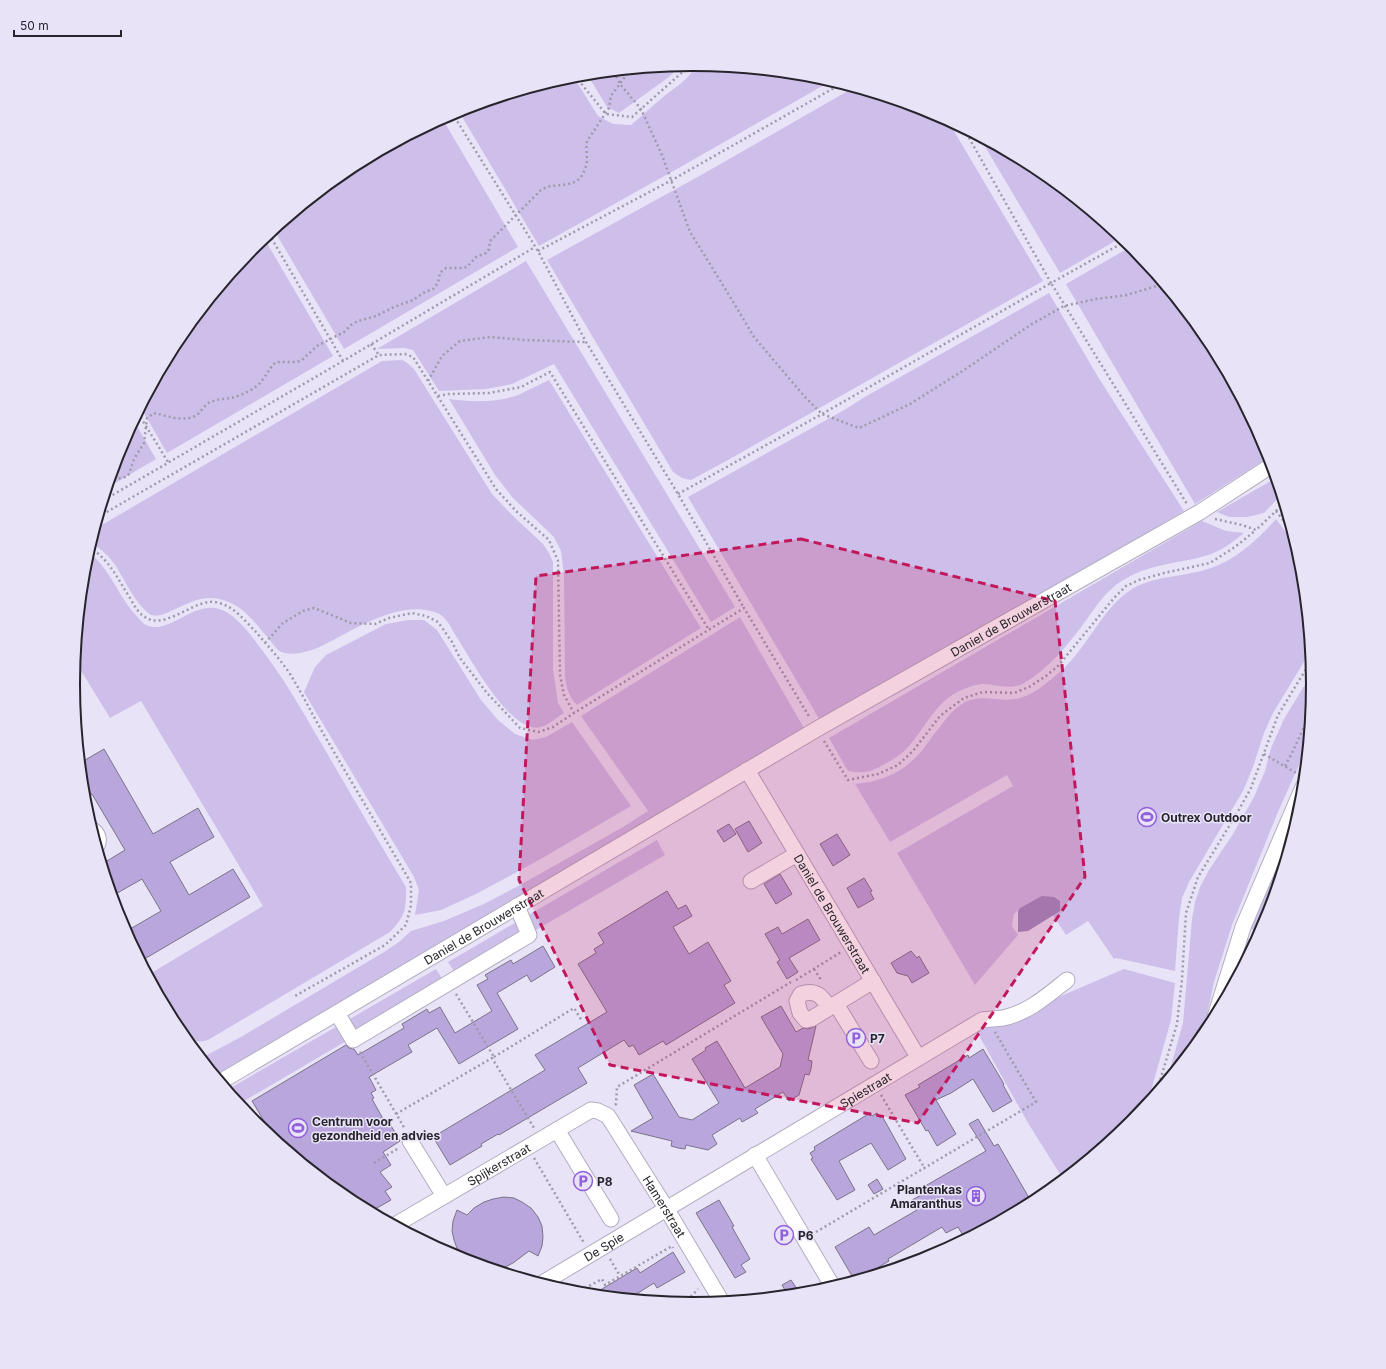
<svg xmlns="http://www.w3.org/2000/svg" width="1386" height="1369" font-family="Inter,sans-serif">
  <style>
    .green { fill: #cdbfea }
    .water { fill: #9e8cc2 }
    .building { fill: #b8a6dd; stroke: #7a7487 }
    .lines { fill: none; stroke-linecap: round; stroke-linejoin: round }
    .minor-casing { stroke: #b2acc0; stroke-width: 17 }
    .path { stroke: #9f9aaa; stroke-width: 2.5; stroke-dasharray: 2 3; stroke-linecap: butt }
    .minor { stroke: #fff; stroke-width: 15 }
    .marked { fill: #c2185b; fill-opacity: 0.2; stroke: #c2185b; stroke-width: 3; stroke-dasharray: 8 5; stroke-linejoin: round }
    .labels { text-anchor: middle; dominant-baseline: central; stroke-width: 3; stroke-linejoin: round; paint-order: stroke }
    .street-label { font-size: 12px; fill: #27242c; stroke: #e9e3f8 }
    .poi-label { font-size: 12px; font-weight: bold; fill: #27242c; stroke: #e9e3f8; text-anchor: start }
    .rim { fill: none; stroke: #27242c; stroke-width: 2 }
  </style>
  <rect width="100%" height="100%" fill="#e9e3f8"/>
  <path class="green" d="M697,64L814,76L831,81L677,169L539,246L458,110L573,76L598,116L613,124L631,125C642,116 651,107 662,98C675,87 689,80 697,64Z
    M681,65L669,77L619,113L607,107L587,74Z
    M853,88L931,111L948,121L1043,281L728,460L691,480L682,478L673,472L547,260L703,174Z
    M442,118L518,247L344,349L274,230L348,168Z
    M980,138L1038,169L1122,237L1060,273Z
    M264,238L333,356L167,453L141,408L177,340L254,246Z
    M1132,246L1209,340L1266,447L1269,457L1195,504L1066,284Z
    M526,261L735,607L711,622L554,364L512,384L486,389L439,391L413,350L404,348L377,349Z
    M1049,293L1098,377L1184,511L821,722L688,497L846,409L863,398Z
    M402,360L406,362L414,369L492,494L512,515L543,544L549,553L553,562V669L558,703L564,713C557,717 549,725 541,727C511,736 470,657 456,636C452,629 446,616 437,613C405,600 365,623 337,638C327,643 316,650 304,652C296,654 284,655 278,650C275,647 272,643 270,640C259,628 247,610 231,603C207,592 193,601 171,611C164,614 159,617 151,615C136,605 125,581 116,566C109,556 101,549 91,542L95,529L382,361Z
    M549,380L701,628L577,705C569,697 566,687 565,676L564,576L561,551L554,537L513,498L495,475L449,399C471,402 497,403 518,395C528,390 539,385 549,380Z
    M134,421L156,459L107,488L120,447Z
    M1276,478L1281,495L1264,513L1247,517H1229L1217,512Z
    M1276,519L1297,547L1302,564L1310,652L1273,713L1264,733L1253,767L1243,791L1189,882L1182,898L1179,918L1175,971L1116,958L1114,959L1088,921L1066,935L1053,915L1060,911L1020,908L1014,914L1012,926L1018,935L975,985L897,853L1013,786L1007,775L890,842L855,784C880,782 902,773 919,754C926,746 932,736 939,728C946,719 952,710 962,704C980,693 996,702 1015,699C1032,697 1049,681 1061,671C1087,648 1103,607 1132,589C1156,575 1186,577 1211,568C1237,559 1258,539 1276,519Z
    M1202,521L1226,531L1244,533C1233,542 1220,552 1205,556C1180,563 1151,564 1127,578C1107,588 1095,608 1082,626C1066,647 1048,669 1024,683C1010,691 997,684 983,684C973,685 962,689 954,694C934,706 924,729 909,746C902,754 894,759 885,764C871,772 864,774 848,771L829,738Z
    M88,552C109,567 117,593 133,612C137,616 141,622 146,625C171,637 197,593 228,613C241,622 250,634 259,646C283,677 302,710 321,743C349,791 377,839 406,887C406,910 406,915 390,932L208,1040C194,1044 186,1040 177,1029L148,975L263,906L141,701L110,718L80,669L74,672L84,563Z
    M740,617L805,730L215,1075L198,1055H207L241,1037L384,952L399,942L411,931L444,921L484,904L520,885L623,827L648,811L581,716Z
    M408,620H424L437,630L481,700L498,720L515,734L533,740L546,737L572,722L631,806L539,860L476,894L441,910L415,915L419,890L414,877L304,692L315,667L326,655L386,624Z
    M1312,673L1313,685L1307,747L1278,812L1232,925L1214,982L1202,1038L1167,1080L1183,1023L1192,919L1195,902L1200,887L1209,870L1233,834L1254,797L1265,771L1271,748L1284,719Z
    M1300,812L1266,922L1261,933L1251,929Z
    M657,840L665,855L457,976L448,962Z
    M1247,938L1256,941L1234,981Z
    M436,969L445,983L239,1104L227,1090Z
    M1124,969L1175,983L1171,1020L1147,1105L1132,1123L1063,1179L1028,1123L977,1032Z"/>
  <path class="water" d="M1042,896L1054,897L1060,901V911L1028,931L1018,932V911L1020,908Z"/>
  <path class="building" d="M104,749L153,834L198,808L214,837L170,862L189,895L233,869L250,897L141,961L125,932L161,911L142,879L112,896L102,864L125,850L92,794L84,799L80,763Z
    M749,821L762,843L748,852L735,829Z
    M729,824L736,834L724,842L717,831Z
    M837,834L850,855L833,866L820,844Z
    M780,874L792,894L776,904L764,884Z
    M864,878L872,891L870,892L874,899L858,908L847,888Z
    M667,891L678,909L686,905L692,916L673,927L689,954L708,942L731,981L724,985L735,1003L666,1045L663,1041L639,1055L633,1045L629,1047L624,1040L578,1068L587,1083L499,1135L498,1134L481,1144L482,1146L450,1165L433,1137L545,1070L535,1055L607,1012L578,964L596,953L594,949L604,943L598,933Z
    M808,919L820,940L789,958L798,972L787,979L777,962L780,960L765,934L778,927L782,934Z
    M543,946L555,967L531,982L527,975L497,993L518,1029L459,1064L437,1028L408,1045L412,1052L369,1077L376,1090L371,1093L374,1098L372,1099L387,1126L390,1124L400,1141L383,1152L391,1165L380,1172L392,1187L385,1191L391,1200L370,1212L348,1200L276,1141L252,1101L346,1045L349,1048L354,1049L358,1055L404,1028L402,1024L427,1009L429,1013L440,1007L455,1033L492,1011L477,985L488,979L485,975L511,960L513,964Z
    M911,951L917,958L919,956L929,973L912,983L908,976L897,973L891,963Z
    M781,1006L796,1032L803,1028L808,1029L816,1026L808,1060L812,1061L811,1069L809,1075L805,1074L799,1095L789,1101L783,1092L755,1109L758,1113L742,1122L740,1118L712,1135L717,1144L708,1150L686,1145L685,1149L678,1148L671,1146L672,1141L631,1131L653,1118L634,1085L653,1074L679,1117L692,1120L719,1103L692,1059L706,1050L705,1048L717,1041L745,1088L780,1067L783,1054L761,1017Z
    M983,1049L1004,1084L1003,1085L1012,1101L993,1112L973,1079L951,1093L936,1100L956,1134L937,1146L928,1130L926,1131L905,1095L920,1087L918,1085L968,1055L969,1058Z
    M870,1113L872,1116L877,1113L880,1118L882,1116L906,1159L888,1170L871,1143L839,1161L855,1190L837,1200L811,1159L813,1158L810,1153L815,1150L814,1147Z
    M978,1119L994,1146L998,1144L1032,1203L971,1236L970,1234L964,1237L958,1227L946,1233L942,1227L888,1259L889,1261L855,1281L835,1247L869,1227L874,1235L917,1210L912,1200L923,1194L920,1189L986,1151L969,1124Z
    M877,1179L883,1189L874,1194L868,1185Z
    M504,1197L514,1198L522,1202L531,1208L538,1217L542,1226L543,1237L542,1246L538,1256L529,1251L513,1263L503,1268L494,1269L468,1262L458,1251L454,1240L452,1231L453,1221L457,1210L467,1215L474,1208L484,1202L493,1199Z
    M719,1200L734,1226L732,1227L750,1259L741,1265L746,1272L735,1278L696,1213Z
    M673,1252L685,1272L657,1288L654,1283L630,1298L628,1294L621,1298L592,1295L637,1268L640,1273Z
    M791,1280L797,1289L788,1295L782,1285Z"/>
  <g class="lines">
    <defs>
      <g id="minor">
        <path id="s1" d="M747,770L918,1057"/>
        <path d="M91,829C98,833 100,839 97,846"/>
        <path d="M751,881L797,854"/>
        <path d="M836,1004L871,1061"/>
        <path d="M829,1008L811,1019L806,1020L800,1013L797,1001L801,994C816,989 822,996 829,1008L873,981"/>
        <path d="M337,1013L353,1040L529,935L517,906"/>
        <path d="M1215,1017L1243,927L1303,787"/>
        <path id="s2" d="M220,1082L817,729L1200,512L1272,465"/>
        <path d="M557,1130L611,1219"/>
        <path d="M410,1141L444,1196"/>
        <path d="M755,1155L833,1287"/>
        <path id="s3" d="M395,1225L591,1110L598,1111L608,1116L666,1208L722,1302"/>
        <path id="s4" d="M541,1284L982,1020C989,1019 996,1019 1003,1018C1028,1013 1048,995 1067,980"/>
      </g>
    </defs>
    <use href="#minor" class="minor-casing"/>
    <path class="path" d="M614,72L620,84L641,109L662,155L690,232L726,290L754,337L805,397L822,414L859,428L910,404L964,370L1032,324L1064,306L1096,299L1127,295L1163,284
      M575,76L606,114L632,117L687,68L688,64
      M452,113L538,251L586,342L678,494L744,608
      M964,129L1051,283L1126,241
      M269,234L343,361
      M538,251L672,180L841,84
      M371,344L379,355
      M428,381L442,356L460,341L490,337L525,340L586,342
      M438,396L448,394L489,393L521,387L550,372L709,630
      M138,413L168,462
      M109,481L125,477L129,474L134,459L144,443L147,418L154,413C168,416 187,424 199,413C203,409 207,402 213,401C219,399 225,399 231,398C242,395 257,389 263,379C268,373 270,367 276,362H297L302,360L317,346L344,332L351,325L358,321L376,316L394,307L413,300L425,292L433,289L438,283L440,273L442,271L446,268H463L467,267L476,257L486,253L489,249L490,241L541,190C557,180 577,192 585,169C589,159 585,150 587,141L609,108L611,96L624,78L628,70
      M678,494L822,414L1051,283L1187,504
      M104,500L343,361L535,247
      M1276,511L1283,502
      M98,517L379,355L405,354L413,357L496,489L516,511L549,540L558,561L560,675L564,695L574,713L744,608L810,718
      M1215,519L1242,525L1256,530L1276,511L1291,530
      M89,547C110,560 117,578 130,598C134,605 138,613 145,617C162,630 190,604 209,602C216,601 223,604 229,607C239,613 248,624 256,632C268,646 280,659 290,674C303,695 314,718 327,740C355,788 383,835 411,883V905L406,925L385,945L295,996
      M265,643L283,623L303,611L314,608L351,623L375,624L389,618L412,613L426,616L438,622L452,642L460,658L487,693L520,728L539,732L553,727L574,713
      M824,741L848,780L878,774L898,765L913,751L940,716L964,698L983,692L1014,693L1029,687L1046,676L1058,666L1114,598L1126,586L1139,580L1164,573L1210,563L1235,547L1256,530
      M1264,754L1298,774
      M1285,766L1292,753L1311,712
      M814,969L821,980
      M796,980L841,952
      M456,994L494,1057L492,1058L534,1128
      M360,1052L405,1129
      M494,1057L574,1008L582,1021
      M1156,1094L1177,1024L1182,979L1186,913L1198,877L1236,815L1251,788L1278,715L1311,661
      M881,1095L925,1169
      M615,1105L616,1104L617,1087L791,982
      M396,1114L492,1058
      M253,1121L259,1118
      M534,1158L584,1243
      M374,1163L399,1148
      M816,1232L1036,1102L995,1032
      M610,1259L620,1276
      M576,1293L602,1279L605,1285L672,1246L673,1248
      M684,1304L698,1289"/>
    <use href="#minor" class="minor"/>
  </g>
  <path class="marked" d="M801,539L1055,601L1085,877L918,1123L610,1065L519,880L536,576Z"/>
  <defs>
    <symbol id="stadium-ring" viewBox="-11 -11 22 22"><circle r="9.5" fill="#e9e3f8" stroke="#9160da" stroke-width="1.5"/><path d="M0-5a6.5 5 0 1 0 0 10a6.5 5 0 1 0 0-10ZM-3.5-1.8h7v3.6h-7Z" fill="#9160da"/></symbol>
    <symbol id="parking-ring" viewBox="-11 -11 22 22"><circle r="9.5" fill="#e9e3f8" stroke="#9160da" stroke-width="1.5"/><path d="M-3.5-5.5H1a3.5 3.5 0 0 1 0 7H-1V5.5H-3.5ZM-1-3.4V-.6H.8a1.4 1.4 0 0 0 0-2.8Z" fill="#9160da"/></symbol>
    <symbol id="building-ring" viewBox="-11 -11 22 22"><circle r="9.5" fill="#e9e3f8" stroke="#9160da" stroke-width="1.5"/><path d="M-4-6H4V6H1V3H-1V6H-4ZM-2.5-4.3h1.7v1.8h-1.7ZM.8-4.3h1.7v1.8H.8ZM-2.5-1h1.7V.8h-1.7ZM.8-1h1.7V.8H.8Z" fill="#9160da"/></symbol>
  </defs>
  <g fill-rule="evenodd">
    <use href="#stadium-ring" x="1136" y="806" width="22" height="22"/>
    <use href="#parking-ring" x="845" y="1027" width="22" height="22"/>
    <use href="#stadium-ring" x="287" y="1117" width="22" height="22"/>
    <use href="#parking-ring" x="572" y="1170" width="22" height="22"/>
    <use href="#building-ring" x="965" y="1185" width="22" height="22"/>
    <use href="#parking-ring" x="773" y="1224" width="22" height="22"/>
  </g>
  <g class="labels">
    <g class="street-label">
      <text stroke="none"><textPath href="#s2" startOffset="916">Daniel de Brouwerstraat</textPath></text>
      <text stroke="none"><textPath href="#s1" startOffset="167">Daniel de Brouwerstraat</textPath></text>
      <text stroke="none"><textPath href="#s2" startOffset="306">Daniel de Brouwerstraat</textPath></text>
      <text stroke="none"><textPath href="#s4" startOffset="378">Spiestraat</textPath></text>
      <text stroke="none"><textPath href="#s3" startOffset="120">Spijkerstraat</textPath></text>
      <text stroke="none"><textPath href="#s3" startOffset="352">Hamerstraat</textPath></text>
      <text stroke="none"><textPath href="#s4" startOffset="73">De Spie</textPath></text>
    </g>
    <g class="poi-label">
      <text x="1161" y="817">Outrex Outdoor</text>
      <text x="870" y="1038">P7</text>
      <text x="312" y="1121">Centrum voor<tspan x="312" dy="14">gezondheid en advies</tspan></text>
      <text x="597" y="1181">P8</text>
      <text x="962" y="1189" text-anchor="end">Plantenkas<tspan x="962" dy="14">Amaranthus</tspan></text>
      <text x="798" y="1235">P6</text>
    </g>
  </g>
  <path d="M0 0H1386V1369H0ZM80 684a613 613 0 1 1 1226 0a613 613 0 1 1-1226 0Z" fill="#e9e3f8" fill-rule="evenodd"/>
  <path class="rim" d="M80 684a613 613 0 1 1 1226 0a613 613 0 1 1-1226 0Z"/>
  <path d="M14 30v6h107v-6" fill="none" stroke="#27242c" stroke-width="2"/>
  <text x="20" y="30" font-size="12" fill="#27242c" stroke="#e9e3f8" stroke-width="3" paint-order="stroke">50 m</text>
</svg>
